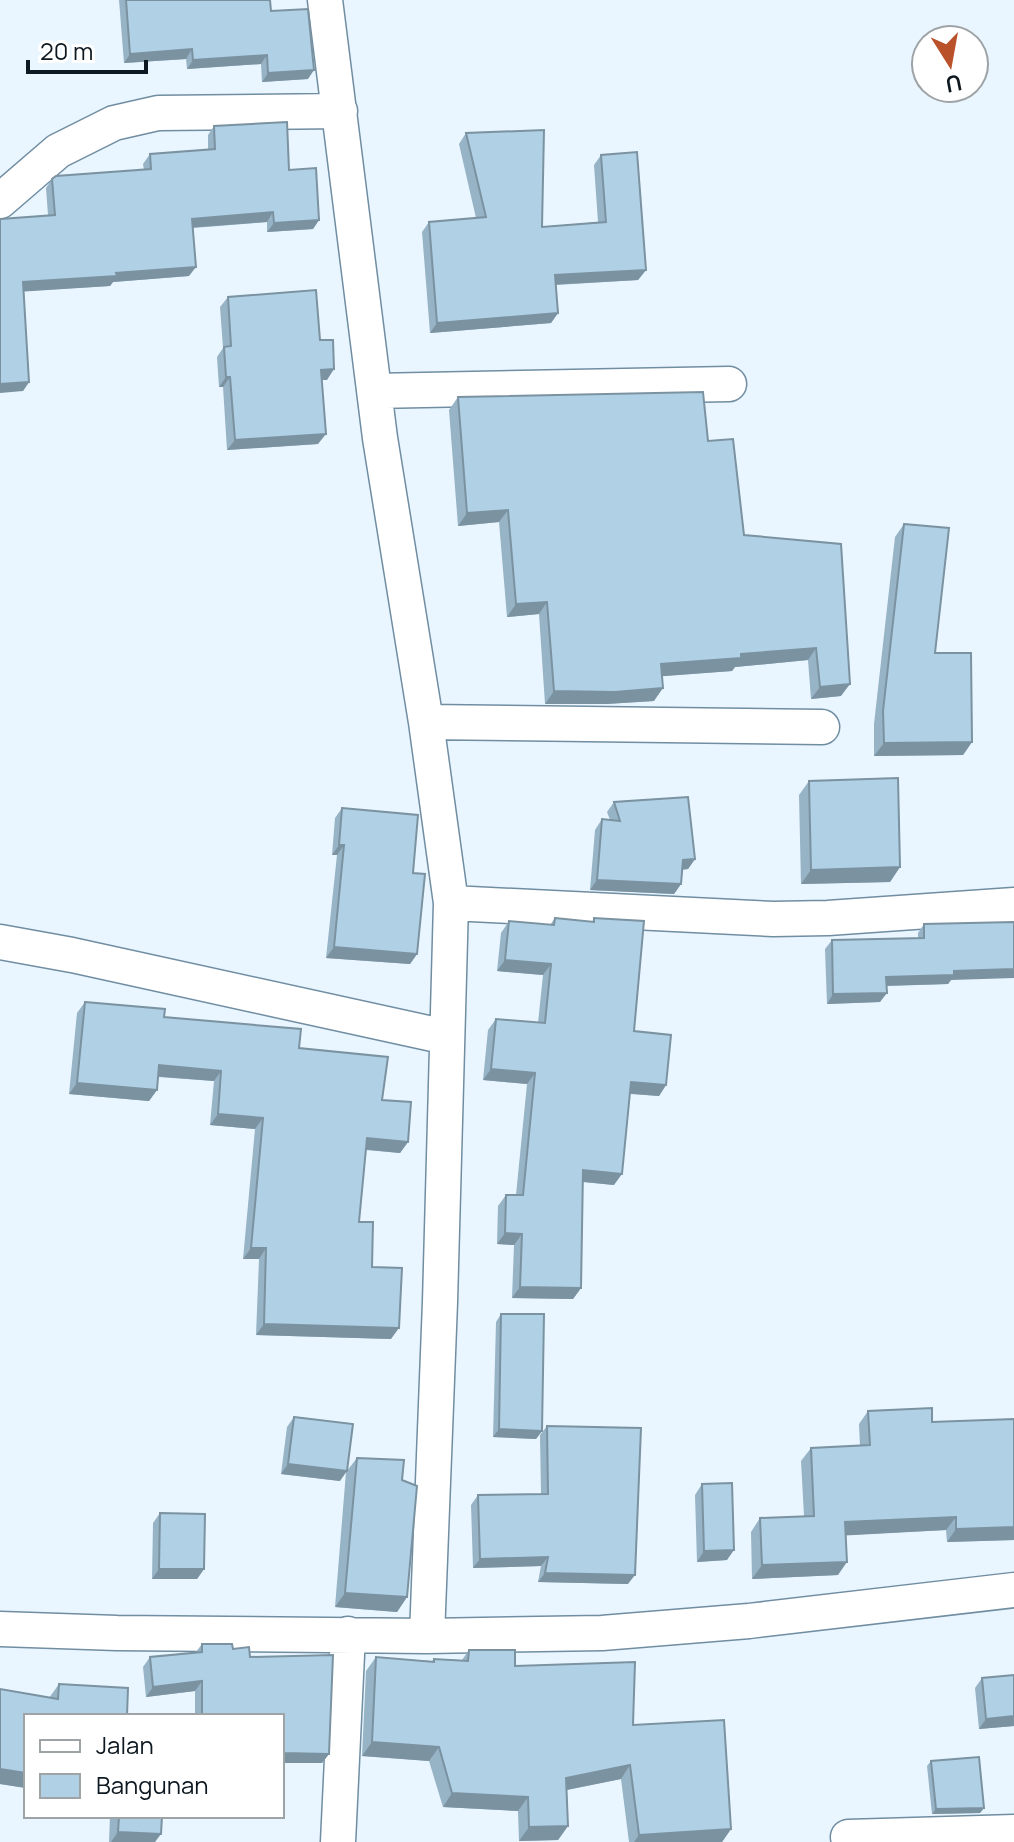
<svg xmlns="http://www.w3.org/2000/svg" width="1014" height="1842" font-family="Manrope,sans-serif">
  <style>
    .lines { fill: none; stroke-linecap: round; stroke-linejoin: round }
    .minor-casing { stroke: #708da2; stroke-width: 37 }
    .minor { stroke: #fff; stroke-width: 34 }
    .wall { fill: #97b3c6 }
    .shaded-wall { fill: #7b92a1 }
    .building { fill: #b0d0e6; stroke: #7b92a1; stroke-width: 2 }
  </style>
  <rect width="100%" height="100%" fill="#e9f6ff"/>
  <g class="lines">
    <defs>
      <path id="minor" d="M325,0L380,438L426,722L451,903L440,1302L427,1636
        M0,201L58,151L114,123L158,113L340,111
        M374,391L729,384
        M426,722L822,727
        M451,903L773,919L828,918L1014,905
        M0,942L72,955L446,1037
        M0,1629L117,1633L427,1636L602,1633L749,1621L1014,1590
        M848,1837L1014,1832
        M338,1842L348,1634"/>
    </defs>
    <use href="#minor" class="minor-casing"/>
    <use href="#minor" class="minor"/>
  </g>
  <path class="wall" d="M119,0H270L271,11L308,79L262,82L261,64L187,69L186,59L124,63Z
    M214,126L289,170L319,220L313,229L267,232V222L193,228L189,276L113,282L110,286L24,291L29,382L23,391L0,219L48,215L46,188L52,179L144,170L143,164L150,154L208,150V135Z
    M466,133L542,227L598,222L594,165L601,155L646,270L638,280L556,285L558,313L551,323L430,333L422,232L429,222L476,218L459,144Z
    M228,297L320,340L327,380H322L318,444L227,450L223,387H219L217,357L223,348L220,307Z
    M458,397L708,441L744,535L841,544V696L811,699L808,660L735,667L732,671L662,676L654,701L606,704H545L539,614L507,617L499,522L458,526L449,410Z
    M904,524L935,653L972,742L963,755L874,756V724L895,537Z
    M809,781L900,867L890,882L801,884L799,795Z
    M614,802L695,859L688,869L682,870L681,884L674,894L590,890L595,830L602,819L610,820L607,812Z
    M342,808L413,873L417,954L410,964L326,958L337,855H332L335,818Z
    M555,918L592,922L594,918L634,1031L666,1085L659,1096L630,1094L614,1185L582,1182L581,1288L573,1299L512,1298L514,1245L497,1244L498,1206L506,1195H516L527,1084L483,1080L488,1030L496,1019L538,1023L543,975L497,971L501,933L509,921L550,925Z
    M924,924L951,980L948,984L886,986L880,1002L827,1004L825,949L832,940L918,938V933Z
    M85,1002L164,1017L299,1048L382,1100L408,1142L400,1153L366,1150L359,1222L372,1267L391,1339L256,1335L259,1259H243L255,1129L210,1125L214,1081L158,1077L157,1090L149,1101L69,1094L77,1013Z
    M501,1314L542,1431L536,1439L493,1437L496,1322Z
    M868,1411L932,1422L1014,1540L947,1542L946,1530L846,1535L838,1575L752,1579L751,1532L760,1518L804,1516L801,1461L811,1448L860,1446L859,1424Z
    M294,1417L340,1481L281,1474L287,1427Z
    M547,1426L628,1584L538,1582L541,1566L473,1568L471,1505L478,1495L541,1494L540,1435Z
    M357,1458L402,1480L407,1597L397,1612L335,1607L346,1472Z
    M702,1484L727,1560L697,1562L695,1495Z
    M160,1513L204,1569L197,1579H152L153,1523Z
    M202,1644L233,1649L250,1657L329,1754L322,1763H282V1716H195V1691L146,1697L143,1667L150,1657L196,1652Z
    M469,1650L515,1666L633,1725L731,1829L722,1842H629L621,1779L567,1790L568,1826L558,1840L519,1841L518,1811L443,1807L429,1761L362,1756L366,1671L376,1657L432,1661L434,1659L462,1660Z
    M982,1678L1014,1726L979,1729L975,1688Z
    M59,1684L128,1688L127,1716H26V1788L0,1784V1689L49,1698Z
    M931,1761L984,1808L980,1813L932,1814L927,1766Z
    M110,1816H162L155,1842H109Z"/>
  <path class="shaded-wall" d="M192,49L186,59L124,63L130,54Z
    M267,55L261,64L187,69L193,60Z
    M314,70L308,79L262,82L268,73Z
    M273,212L267,222L186,228L192,219Z
    M319,220L313,229L267,232L274,223Z
    M196,267L189,276L113,282L110,286L17,292L23,282L116,273Z
    M646,270L638,280L548,285L555,275Z
    M558,313L551,323L430,333L437,323Z
    M334,369L327,380H314L321,370Z
    M226,377H230L223,387H219Z
    M29,382L23,391L0,393V384Z
    M326,434L318,444L227,450L235,440Z
    M508,510L499,522L458,526L467,513Z
    M547,602L539,614L507,617L516,604Z
    M816,648L808,660L735,667L732,671L652,677L661,664L741,654Z
    M850,684L841,696L811,699L820,687Z
    M663,688L654,701L606,704H545L554,691Z
    M972,742L963,755L874,756L884,743Z
    M339,845H344L337,855H332Z
    M695,859L688,869L676,870L683,860Z
    M900,867L890,882L801,884L811,870Z
    M597,880L681,884L674,894L590,890Z
    M334,947L417,954L410,964L326,958Z
    M505,960L551,964L543,975L497,971Z
    M1014,969V978L951,980L948,984L880,986L886,977L954,971Z
    M887,993L880,1002L827,1004L833,994Z
    M159,1065L221,1071L214,1081L152,1076Z
    M491,1069L535,1073L527,1084L483,1080Z
    M631,1082L666,1085L659,1096L623,1093Z
    M77,1083L157,1090L149,1101L69,1094Z
    M218,1114L263,1118L255,1129L210,1125Z
    M367,1138L408,1142L400,1153L360,1149Z
    M583,1170L622,1174L614,1185L575,1181Z
    M505,1233L522,1234L514,1245L497,1244Z
    M251,1248H266L259,1259H243Z
    M520,1287L581,1288L573,1299L512,1298Z
    M264,1324L399,1328L391,1339L256,1335Z
    M499,1429L542,1431L536,1439L493,1437Z
    M288,1464L347,1471L340,1481L281,1474Z
    M956,1517L946,1530L836,1536L845,1522Z
    M1014,1527V1540L947,1542L956,1529Z
    M734,1550L727,1560L697,1562L704,1551Z
    M548,1557L541,1566L473,1568L480,1559Z
    M847,1562L838,1575L752,1579L762,1565Z
    M159,1569H204L197,1579H152Z
    M545,1573L635,1575L628,1584L538,1582Z
    M345,1593L407,1597L397,1612L335,1607Z
    M202,1681L195,1691L146,1697L153,1687Z
    M1014,1716V1726L979,1729L986,1719Z
    M372,1742L439,1747L429,1761L362,1756Z
    M282,1753L329,1754L322,1763H282Z
    M630,1765L621,1779L556,1792L566,1778Z
    M0,1769L26,1773V1788L0,1784Z
    M452,1793L528,1797L518,1811L443,1807Z
    M984,1808L980,1813L932,1814L936,1809Z
    M568,1826L558,1840L519,1841L529,1827Z
    M731,1829L722,1842H634L639,1835Z
    M118,1832L161,1834L155,1842H111Z"/>
  <path class="building" d="M126,0H270L271,11L308,9L314,70L268,73L267,55L193,60L192,49L130,54Z
    M287,122L289,170L316,168L319,220L274,223L273,212L192,219L196,267L116,273L117,276L23,282L29,382L0,384V219L55,215L52,179L56,176L151,169L150,154L215,149L214,126Z
    M544,130L542,227L606,222L601,155L637,152L646,270L555,275L558,313L437,323L429,222L486,217L466,133Z
    M316,290L320,340H333L334,369L321,370L326,434L235,440L230,377H226L224,347L231,346L228,297Z
    M703,392L708,441L733,439L744,535L841,544L850,684L820,687L816,648L741,654V658L661,664L663,688L615,692L554,691L547,602L516,604L508,510L467,513L458,397Z
    M904,524L949,528L935,653H971L972,742L884,743L883,711Z
    M898,778L900,867L811,870L809,781Z
    M688,797L695,859L683,860L681,884L597,880L602,819L620,821L614,802Z
    M342,808L418,815L413,873L425,874L417,954L334,947L344,845H339Z
    M555,918L594,922V918L644,921L634,1031L671,1035L666,1085L631,1082L622,1174L583,1170L581,1288L520,1287L522,1234L505,1233L506,1195H523L535,1073L491,1069L496,1019L545,1023L551,964L505,960L509,921L554,925Z
    M1014,922V969L954,971V975L886,977L887,993L833,994L832,940L924,938V924Z
    M85,1002L165,1009L164,1017L301,1029L299,1048L388,1057L382,1100L411,1102L408,1142L367,1138L359,1222H373L372,1267L402,1268L399,1328L264,1324L266,1248H251L263,1118L218,1114L221,1071L159,1065L157,1090L77,1083Z
    M501,1314H544L542,1431L499,1429Z
    M932,1408V1422L1014,1419V1527L956,1529V1517L845,1522L847,1562L762,1565L760,1518L814,1516L811,1448L870,1445L868,1411Z
    M294,1417L353,1424L347,1471L288,1464Z
    M547,1426L641,1428L635,1575L545,1573L548,1557L480,1559L478,1495L548,1494Z
    M357,1458L404,1460L402,1480L417,1486L407,1597L345,1593Z
    M732,1483L734,1550L704,1551L702,1484Z
    M160,1513L205,1514L204,1569H159Z
    M202,1644H232L233,1649L249,1647L250,1657L333,1655L329,1754L282,1753V1716H202V1681L153,1687L150,1657L202,1652Z
    M469,1650H515V1666L635,1662L633,1725L724,1720L731,1829L639,1835L630,1765L566,1778L568,1826L529,1827L528,1797L452,1793L439,1747L372,1742L376,1657L434,1662V1659L468,1661Z
    M1014,1675V1716L986,1719L982,1678Z
    M59,1684L128,1688L127,1716H26V1773L0,1769V1689L58,1699Z
    M979,1757L984,1808L936,1809L931,1761Z
    M119,1816H162L161,1834L118,1832Z"/>
  <rect x="24" y="1714" width="260" height="104" fill="#ffffff" stroke="#9ea3a6" stroke-width="2"/>
  <rect x="40" y="1740" width="40" height="12" fill="#ffffff" stroke="#9ea3a6" stroke-width="2"/>
  <text x="96" y="1754" font-size="24" fill="#0d1820">Jalan</text>
  <rect x="40" y="1774" width="40" height="24" fill="#b0d0e6" stroke="#9ea3a6" stroke-width="2"/>
  <text x="96" y="1794" font-size="24" fill="#0d1820">Bangunan</text>
  <g transform="translate(950 64) rotate(169)"><circle r="38" fill="#ffffff" stroke="#9ea3a6" stroke-width="2"/>
  <path d="M0-6L14 30L0 20L-14 30Z" fill="#b9512a"/>
  <text y="-12" font-size="22" font-weight="bold" text-anchor="middle" fill="#0d1820">U</text>
  </g>
  <path d="M28 60v12h118v-12" fill="none" stroke="#0d1820" stroke-width="4"/>
  <text x="40" y="60" font-size="24" fill="#0d1820" stroke="#ffffff" stroke-width="6" paint-order="stroke">20 m</text>
</svg>
